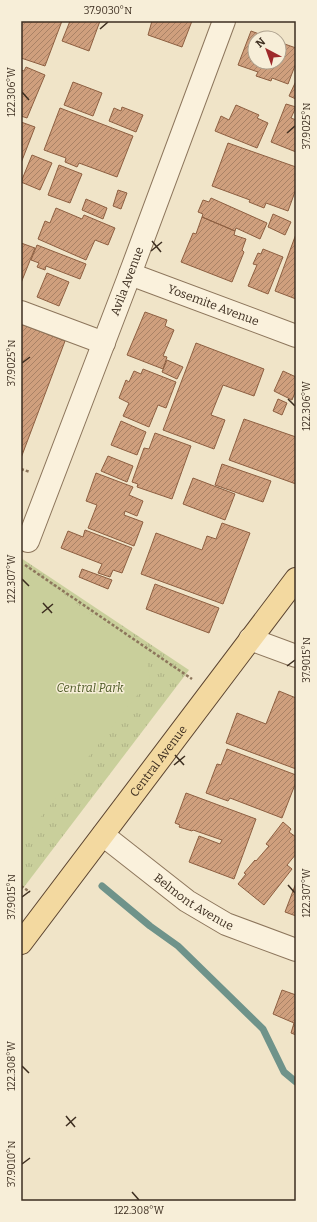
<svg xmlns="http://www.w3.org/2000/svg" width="317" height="1222" font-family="Bitter,serif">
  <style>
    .grass { fill: url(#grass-tufts) }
    .pitch { fill: #c9cf9b }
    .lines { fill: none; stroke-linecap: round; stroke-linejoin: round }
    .stream { stroke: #6f938a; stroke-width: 7 }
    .building { fill: url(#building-hatch); stroke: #8d5f41 }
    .minor-casing { stroke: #8d765c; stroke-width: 24 }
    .major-casing { stroke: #5b4430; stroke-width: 24 }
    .path { stroke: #8d765c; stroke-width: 2.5; stroke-dasharray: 3 2; stroke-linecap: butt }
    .minor { stroke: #faf1dc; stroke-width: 22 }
    .major { stroke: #f3d9a0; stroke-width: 22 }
    .ticks { fill: none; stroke: #3d2e20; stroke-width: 1.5 }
    .labels { text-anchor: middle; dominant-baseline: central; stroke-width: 3; stroke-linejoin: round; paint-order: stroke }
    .street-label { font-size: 12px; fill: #3d2e20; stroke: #f7eed8 }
    .park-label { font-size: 12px; font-style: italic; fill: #4d5a26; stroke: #f7eed8 }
    .neatline { fill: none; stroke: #3d2e20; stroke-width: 1.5 }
    .ticks-label { font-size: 10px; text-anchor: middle; fill: #3d2e20 }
  </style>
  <defs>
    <pattern id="grass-tufts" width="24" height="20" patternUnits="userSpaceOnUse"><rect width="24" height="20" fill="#c9cf9b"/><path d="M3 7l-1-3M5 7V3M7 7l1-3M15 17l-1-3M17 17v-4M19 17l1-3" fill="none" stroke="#aeb285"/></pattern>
    <pattern id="building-hatch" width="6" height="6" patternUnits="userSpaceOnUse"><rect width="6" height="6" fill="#cf9f7d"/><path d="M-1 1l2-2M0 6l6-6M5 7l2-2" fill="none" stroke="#a98266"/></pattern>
  </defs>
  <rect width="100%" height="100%" fill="#f0e4c8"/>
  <path class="grass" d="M21,558L189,670L21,891Z"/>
  <path class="pitch" d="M21,566L35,573L146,655L150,679L21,842Z"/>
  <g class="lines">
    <path class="stream" d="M102,886L150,926L178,946L263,1029L284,1072L296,1082"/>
  </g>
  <path class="building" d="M21,21H62L45,66L21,58Z
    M70,21H100L89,51L62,41Z
    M152,21H192L182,47L148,35Z
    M251,31L270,38H255V62H279V42L296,48V63L288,84L272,78L271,81L256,76L258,72L238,65Z
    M26,67L45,75L27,118L21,116V70L24,71Z
    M296,81V99L289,96Z
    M73,82L102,93L93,116L64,105Z
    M286,104L296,107L291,118L296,120V152L271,142Z
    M236,105L259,115L257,118L268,123L257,148L215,131L221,116L229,120Z
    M122,107L143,115L136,132L109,121L114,108L121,111Z
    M60,108L133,136L117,177L79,163L77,167L65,162L66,158L44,150Z
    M21,122L35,127L21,163Z
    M228,143L296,167V189L288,211L266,203L264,208L249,202L250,200L212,186Z
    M32,155L52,163L40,190L21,182Z
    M59,165L82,174L70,203L48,195Z
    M118,190L127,193L121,209L113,206Z
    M211,198L267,223L260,239L236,228L235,231L202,217L203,214L198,212L203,200L209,202Z
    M86,199L107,208L103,219L82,210Z
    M56,208L82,219L84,215L115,228L108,245L95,240L86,260L38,239L45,221L50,223Z
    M273,214L291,222L285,235L268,227Z
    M202,217L235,231L234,235L246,239L242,250L244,252L232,282L181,262L193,233L196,234Z
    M296,234V299L275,291Z
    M21,243L35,248L21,283Z
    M37,245L86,264L80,279L46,266L45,270L37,267L39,263L31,260Z
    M263,249L283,257L268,294L248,286L257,265L253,264L258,253L261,254Z
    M47,273L69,282L59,306L37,297Z
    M145,312L167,320L165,326L174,330L163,356L167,357L163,369L127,355Z
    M21,324L65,341L21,458Z
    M196,343L264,369L254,396L223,385L211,415L225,420L214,449L163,430Z
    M167,360L183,367L177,379L162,372Z
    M143,369L176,382L166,408L158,405L149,427L123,416L129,403L119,398L126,380L129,382L134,371L141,374Z
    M283,371L296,377V390L292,400L274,391Z
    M278,399L287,403L282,415L273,411Z
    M244,419L296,437V484L229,460Z
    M121,421L146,432L137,455L111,445Z
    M155,433L191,446L172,499L137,487L138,484L132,482L144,448L149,449Z
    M108,456L133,466L127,482L101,471Z
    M222,464L271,481L263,502L215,485Z
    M96,473L133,487L129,495L143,501L137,516L125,511L124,515L143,522L134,546L88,528L97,505L86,501Z
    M193,478L235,494L225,520L183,504Z
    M222,523L250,533L223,604L141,574L156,533L202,550L207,536L216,539Z
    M85,530L132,548L122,573L113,570L110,577L98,573L102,564L61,548L68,531L83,537Z
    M82,569L112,580L108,589L79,577Z
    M155,584L219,608L209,633L146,609Z
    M279,691L296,698V769L226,743L237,713L266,724Z
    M227,749L296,775V782L282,818L230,798L228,801L206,793L217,764L221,765Z
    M186,793L256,819L234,879L189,862L199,836L220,844L222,840L193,830L192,831L179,827L180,825L175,823Z
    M283,822L291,829L289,832L296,837V854L287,865L292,869L264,905L238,884L246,874L244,873L255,860L256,861L269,846L266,844Z
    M296,883V916L285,912Z
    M282,990L296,995V1035L291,1033L294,1023L273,1014Z"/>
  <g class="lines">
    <defs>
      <g id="minor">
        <path id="s1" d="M130,274L296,336"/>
        <path d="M21,312L104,343"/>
        <path id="s2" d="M28,541L130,274L224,21"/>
        <path d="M250,639L296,656"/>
        <path id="s3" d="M103,835L187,901L226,924L296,950"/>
      </g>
      <g id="major">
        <path id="s4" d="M21,943L296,579"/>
      </g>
    </defs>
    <use href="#minor" class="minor-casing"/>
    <use href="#major" class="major-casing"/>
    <path class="path" d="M21,469L30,472
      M25,565L192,679
      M21,886L30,892"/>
    <use href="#minor" class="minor"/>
    <use href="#major" class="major"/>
  </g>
  <path class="ticks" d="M100,29L108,22M22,92L29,100M287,133L295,126M152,241L161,252M151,251L162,242M22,363L30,357M288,399L295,406M22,579L29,586M43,603L52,613M42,613L53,604M287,666L295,660M175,755L184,765M174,765L185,756M288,885L295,893M22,897L30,891M22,1066L29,1073M66,1116L75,1127M66,1126L76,1117M22,1164L30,1158M132,1192L139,1200"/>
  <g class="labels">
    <g class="street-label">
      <text stroke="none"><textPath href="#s2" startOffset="278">Avila Avenue</textPath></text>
      <text stroke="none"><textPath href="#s1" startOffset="89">Yosemite Avenue</textPath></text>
      <text stroke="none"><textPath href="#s4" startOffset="228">Central Avenue</textPath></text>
      <text stroke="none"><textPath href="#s3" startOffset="113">Belmont Avenue</textPath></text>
    </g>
    <g class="park-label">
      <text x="90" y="688">Central Park</text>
    </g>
  </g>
  <rect width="317" height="1222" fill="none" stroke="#f7eed8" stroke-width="44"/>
  <g transform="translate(267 50) rotate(319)"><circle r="19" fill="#f7eed8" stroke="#ada18e"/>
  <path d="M0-3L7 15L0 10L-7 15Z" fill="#9e2a2b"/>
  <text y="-6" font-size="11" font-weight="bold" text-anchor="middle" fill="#3d2e20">N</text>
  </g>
  <rect x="22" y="22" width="273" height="1178" class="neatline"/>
  <g class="ticks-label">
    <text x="108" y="14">37.9030°N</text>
    <text transform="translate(11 92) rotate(-90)" y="4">122.306°W</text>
    <text transform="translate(306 126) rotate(-90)" y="4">37.9025°N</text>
    <text transform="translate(11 363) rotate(-90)" y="4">37.9025°N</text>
    <text transform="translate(306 406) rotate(-90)" y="4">122.306°W</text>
    <text transform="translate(11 579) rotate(-90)" y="4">122.307°W</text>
    <text transform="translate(306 660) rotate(-90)" y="4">37.9015°N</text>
    <text transform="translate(306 893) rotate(-90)" y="4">122.307°W</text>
    <text transform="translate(11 897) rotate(-90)" y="4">37.9015°N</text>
    <text transform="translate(11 1066) rotate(-90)" y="4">122.308°W</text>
    <text transform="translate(11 1164) rotate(-90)" y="4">37.9010°N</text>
    <text x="139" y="1214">122.308°W</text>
  </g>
</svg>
